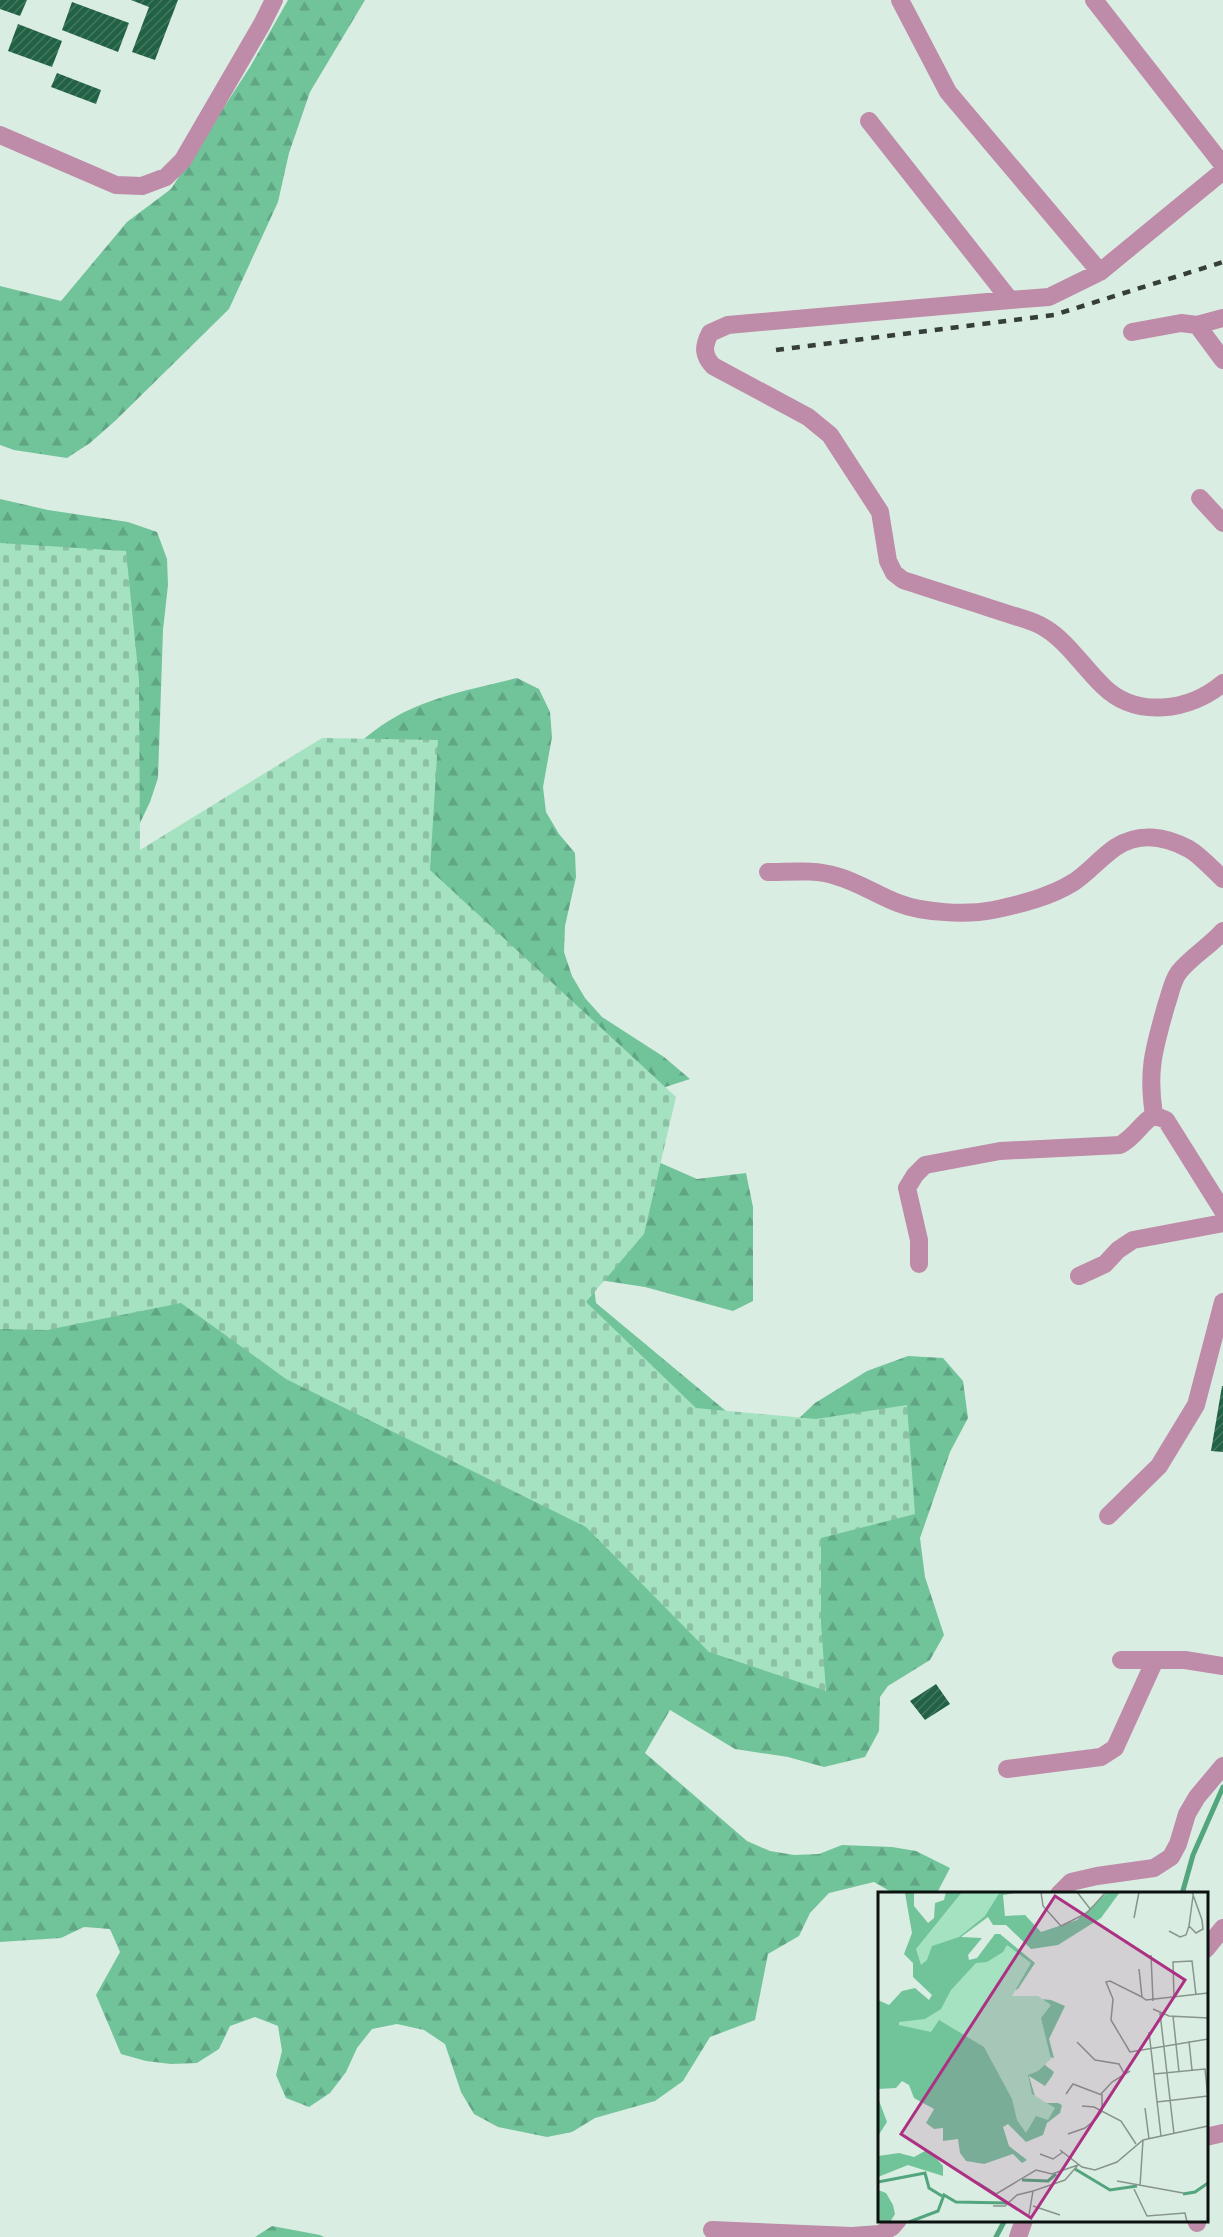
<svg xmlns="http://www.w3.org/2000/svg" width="1223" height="2237" font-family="'Asap Condensed',sans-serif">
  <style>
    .forest { fill: url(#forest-firs) }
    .cemetery { fill: url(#cemetery-stones) }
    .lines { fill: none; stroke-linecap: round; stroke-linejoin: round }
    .stream { stroke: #53a57e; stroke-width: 5 }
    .building { fill: url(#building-hatch) }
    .street { stroke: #be8ba8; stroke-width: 18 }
    .rail { stroke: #353e39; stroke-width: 4.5; stroke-dasharray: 8 8; stroke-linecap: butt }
    .inset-river { fill: none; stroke: #53a57e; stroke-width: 3 }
    .inset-road { fill: none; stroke: #87958d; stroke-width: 1.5 }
    .view { fill: #ac3183; fill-opacity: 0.15; stroke: #ac3183; stroke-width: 3 }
    .inset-edge { fill: none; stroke: #0b110e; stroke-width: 3 }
  </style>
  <defs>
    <pattern id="forest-firs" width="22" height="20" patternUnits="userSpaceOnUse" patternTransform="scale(1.5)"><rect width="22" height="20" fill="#71c39a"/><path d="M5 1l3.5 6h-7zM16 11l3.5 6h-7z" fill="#60a684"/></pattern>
    <pattern id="cemetery-stones" width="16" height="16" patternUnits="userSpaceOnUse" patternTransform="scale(1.5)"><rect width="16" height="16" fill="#a5e2c1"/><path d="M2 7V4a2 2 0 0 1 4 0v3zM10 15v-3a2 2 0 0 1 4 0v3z" fill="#8dc1a5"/></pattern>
    <pattern id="building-hatch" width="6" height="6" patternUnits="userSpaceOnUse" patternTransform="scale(1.5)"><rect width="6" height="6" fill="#216144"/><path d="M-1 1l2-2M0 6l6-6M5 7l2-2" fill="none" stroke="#467761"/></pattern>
  </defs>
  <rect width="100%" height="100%" fill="#daede2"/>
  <path class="forest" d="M288,0H365L310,92L289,153L278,202L229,309L115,421L90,443L67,458L14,450L0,445V286L61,301L127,222L171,189L250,67Z
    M0,499L48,510L128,522L157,532L167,559L168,585L163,630L158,778L150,802L139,825L62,894L338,761C357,745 375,728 397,716C433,696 477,688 517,678L539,689L550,712L552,737L543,787L546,812L559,834L575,853L576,877L565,926L564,952L572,976L585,998L602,1017L664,1057L690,1079L647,1093L656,1161L697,1179L746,1173L753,1207V1301L733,1311L645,1287L593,1279L596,1303L769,1447L815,1403L867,1371L908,1356L943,1358L963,1381L968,1418L950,1452L920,1538L925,1577L944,1635L930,1660L888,1686L880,1697L879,1731L865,1757L824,1767L788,1757L735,1749L670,1710L645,1753L747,1841L770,1851L794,1855L819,1854L842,1845L892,1847L916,1851L950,1868L937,1893H893L874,1882L829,1893L810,1913L799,1936L768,1954L755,2020L710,2037L683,2081L655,2101L595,2118L572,2132L547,2137L498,2127L474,2114L461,2092L445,2044L424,2030L397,2024L372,2029L357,2048L346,2072L330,2093L309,2107L286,2098L276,2075L282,2051L278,2026L255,2017L230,2026L219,2049L197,2063L171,2064L146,2061L121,2054L96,1995L120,1952L110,1929L84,1927L61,1938L0,1942Z
    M272,2226L320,2235L324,2237H255Z"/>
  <path class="cemetery" d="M0,543L126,551L139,680L140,850L322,738L438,740L430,870L676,1097L644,1234L586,1302L696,1408L816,1419L907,1405L915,1514L821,1538V1623L826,1691L709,1652L586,1527L286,1379L181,1303L47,1330L0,1329Z"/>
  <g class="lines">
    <path class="stream" d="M1182,1894L1193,1855L1223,1787
      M996,2237L1005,2220"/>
  </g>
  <path class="building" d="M0,0H27L20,16L0,9Z
    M131,0H178L155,60L132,52L149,7Z
    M72,2L129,23L118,52L62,30Z
    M18,24L62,41L52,67L8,51Z
    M57,73L101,90L96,104L51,87Z
    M1222,1386H1223V1452L1211,1451Z
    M936,1684L950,1704L925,1720L910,1701Z"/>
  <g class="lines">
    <path class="street" d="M900,0L948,92L1100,272
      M1094,0L1223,165
      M869,121L1010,300L1049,297L1100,272L1223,171
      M0,135L116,185L142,186L166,177L183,160L262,24L274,0
      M1010,300L728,325L710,333C703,347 703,355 713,366L808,417L830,435L880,512L888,561L894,573L903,580C936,591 969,601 1002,612C1016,617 1033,620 1045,628C1068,642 1083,667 1103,686C1136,719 1190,711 1223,683
      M1197,325L1223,360
      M1132,332L1181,323L1197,325L1223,318
      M1200,498L1223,523
      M768,872C790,872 815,869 836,876C858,882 877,895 898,903C923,913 967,915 993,910C1021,904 1050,897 1074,882C1089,872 1101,857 1116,847C1139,832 1165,836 1189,849C1201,856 1212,869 1223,879
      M1154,1115C1147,1070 1154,1049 1166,1006C1170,995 1172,981 1179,972C1192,956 1210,946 1223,931
      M919,1264V1240L907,1188L915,1175L925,1165L1000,1151L1120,1145C1136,1136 1140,1124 1154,1115L1166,1120L1223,1211
      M1079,1276L1105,1264L1118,1250L1133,1240L1223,1223
      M1108,1516L1159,1466L1196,1405L1223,1302
      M1121,1660H1185L1223,1666
      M1007,1769L1101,1757L1115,1748L1155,1660
      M1059,1894L1071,1882L1097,1876L1154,1868L1171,1857L1178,1844L1187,1814L1197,1797L1223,1766
      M1206,1949L1223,1928
      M1206,2137L1223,2133
      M1196,2220L1197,2223
      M712,2230L852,2236L880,2234L892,2227L898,2220
      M1018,2237L1024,2220"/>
    <path class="rail" d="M776,350L1054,315L1223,262"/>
  </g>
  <g transform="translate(878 1892)">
    <rect width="330" height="330" fill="#daede2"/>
    <path d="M36,0V14L50,31L56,26L57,11L66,8L68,0H143L125,3L127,24L147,23L163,40L199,28L230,0H242L223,26L180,53L153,57L128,33H115L110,25L83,45L104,46L90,63L91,68L99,66L117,42H122L157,71L140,97L122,103L173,108L187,114L171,147L176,166L171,165L167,173L176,180L174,184L167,194L151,184L159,211H180L184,213L182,221L169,231L165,243L148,250L130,232L125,235L131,254L149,268L144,271L135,262L106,272L88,269L82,261L80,247L65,249V236L56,237L48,231L56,217L36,206L31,193L24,189L18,196L0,197V108L11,113L24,99L37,96L51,108L54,103L35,85V71L26,62L34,41L27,1ZM0,206L9,230L0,244ZM47,259H52L65,274V284L30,273L0,285V264L21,261L36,265ZM0,298L8,301L15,313L17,322L12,330H0Z" fill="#71c39a"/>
    <path d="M84,0H122L107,24L81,45L54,54L49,68L43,73L38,57ZM129,53L153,71L134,104H160L173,113L163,126L173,167L160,179L150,183L154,202L177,216L170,228L158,224L148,241L139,228L134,207L106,155L61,128L53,140L21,133V130L47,127L63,117L73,98L98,71L109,70L125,60Z" fill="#a5e2c1"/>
    <path class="inset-river" d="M197,277L232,298L259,294M144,288L170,289L178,282M0,290L47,281L51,296L64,304M305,302L317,300L330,291M31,330L60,319L66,303L78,310L129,311"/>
    <path class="inset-road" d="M163,0L165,14L183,34L209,21L228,0M199,0L213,18M314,0L324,28L325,37L318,41L311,34L315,4M256,26L261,0M291,39L302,45L308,43L311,34M273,63L275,109M261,77L264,105L268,108L330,101M264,105L232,89L228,90L235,107L233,128L252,160L330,147M296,106L295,70L314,69L318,103M275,117L291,124L330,126M282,121L296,242M295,124L301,180M271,140L283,244M311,149L314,178M199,150L217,168L241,172L247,183M276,182L327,177L330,206M188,202L195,192L224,203V219L218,227L207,236L190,242M223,202L234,190L252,179M279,210L330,204M204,214L216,215L243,229L258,252M267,216L271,247M182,258L204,275L217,278L239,270L265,248L330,234M162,262L175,267L185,260M239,289L305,301M99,290L118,302L158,278L174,282L200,273M262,294L265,248M256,297L269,324L307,321L309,330M115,314H127L139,303L155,299M155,314L182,323M151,323L155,299L187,288L200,273"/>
    <path class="view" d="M177,4L307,88L153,326L23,242Z"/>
    <rect width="330" height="330" class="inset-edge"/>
  </g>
</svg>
